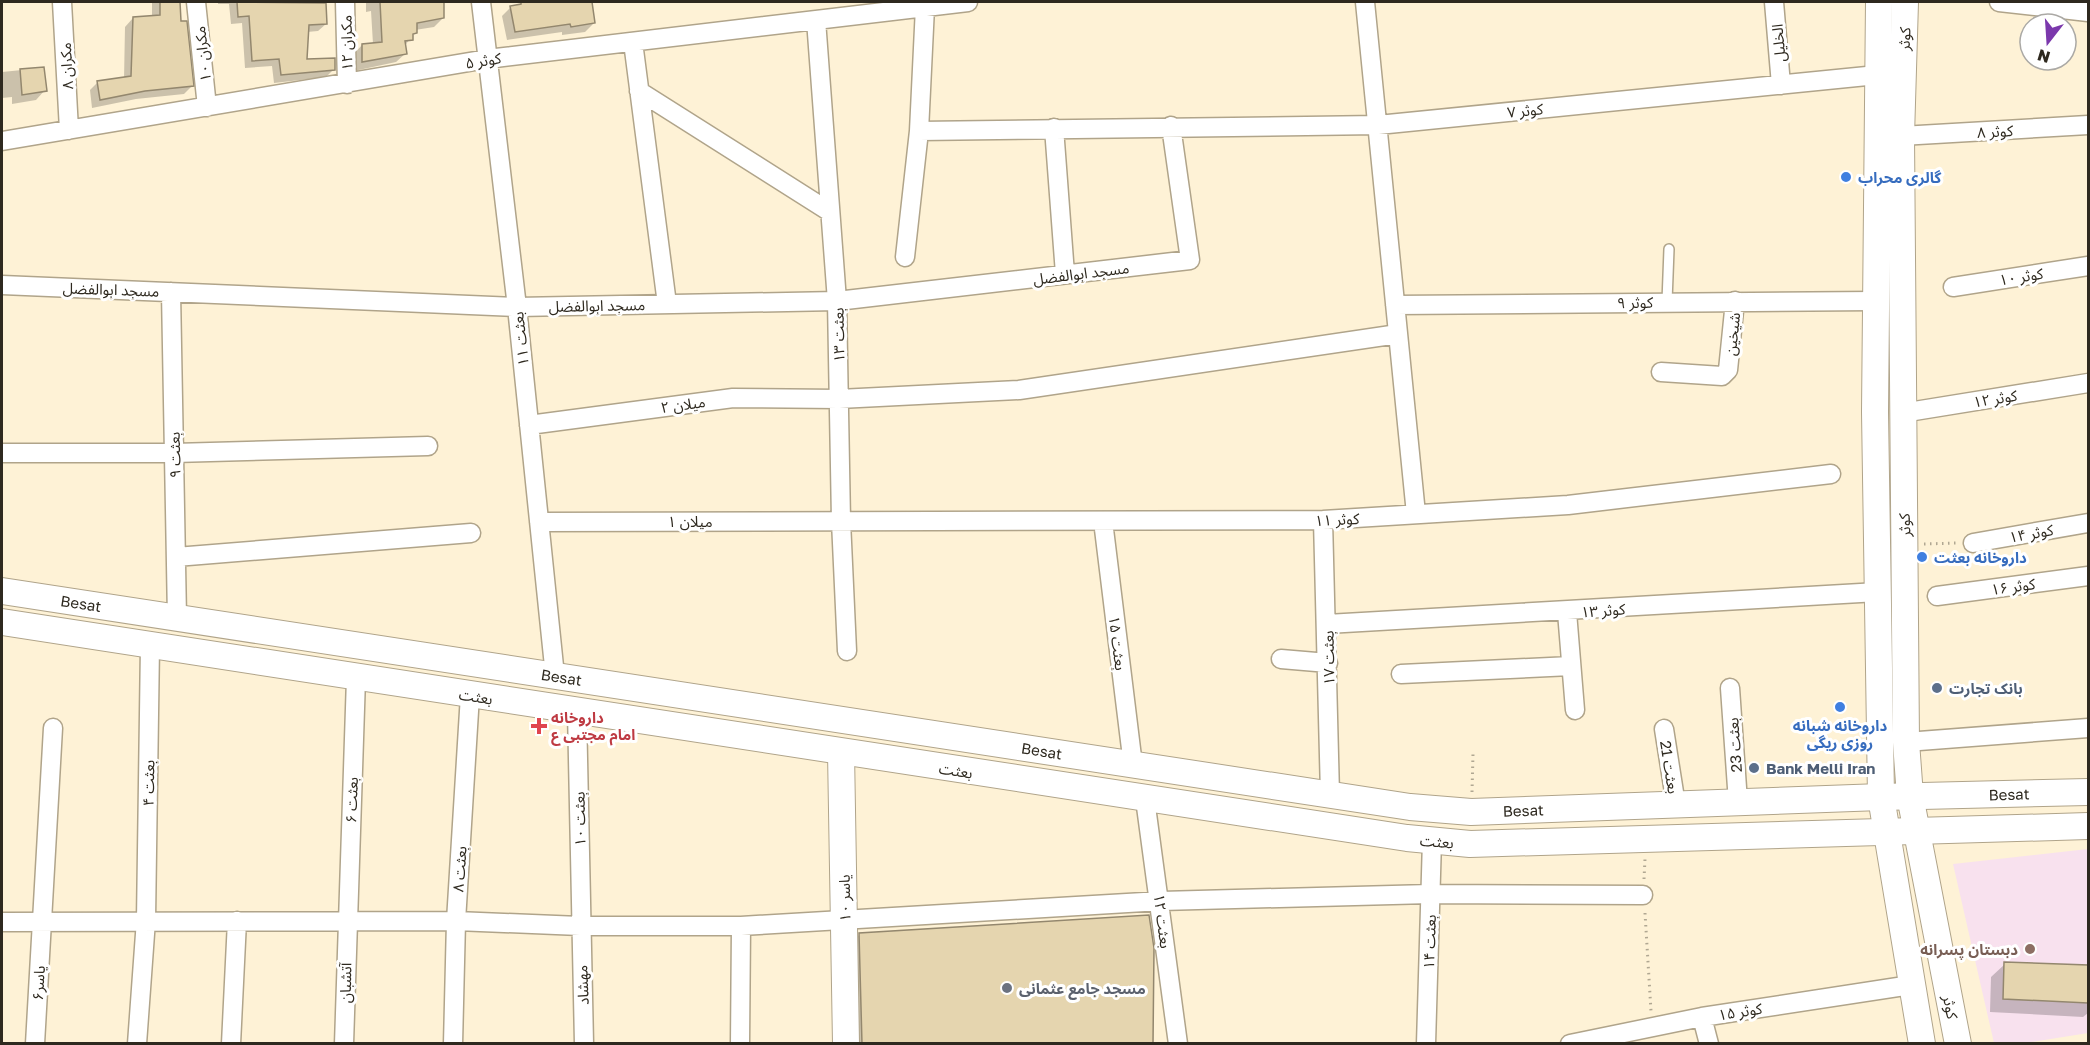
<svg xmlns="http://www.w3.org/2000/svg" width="2090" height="1045" font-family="'Golos Text','Noto Sans Arabic',sans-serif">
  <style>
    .education { fill: #f8e1ee }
    .shadow { fill: #0003 }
    .building { fill: #e5d5af; stroke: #93876e; stroke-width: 1.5 }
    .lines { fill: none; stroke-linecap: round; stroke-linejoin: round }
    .lane-casing { stroke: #b0a48a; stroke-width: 12 }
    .street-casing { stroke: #b0a48a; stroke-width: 21 }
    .secondary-casing { stroke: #b0a48a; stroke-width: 28 }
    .path { stroke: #b0a792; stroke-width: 3; stroke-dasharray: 1.5 4.5; stroke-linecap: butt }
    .lane { stroke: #fff; stroke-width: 9 }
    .street { stroke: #fff; stroke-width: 18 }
    .secondary { stroke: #fff; stroke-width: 26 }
    .shop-dot { fill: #3f7fe0; stroke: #fff; stroke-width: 2 }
    .service-dot { fill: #5c6f8a; stroke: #fff; stroke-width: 2 }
    .health-dot { fill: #e0444e; stroke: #fff; stroke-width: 2 }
    .education-dot { fill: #8d6e63; stroke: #fff; stroke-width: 2 }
    .worship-dot { fill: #6b7280; stroke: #fff; stroke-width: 2 }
    .labels { text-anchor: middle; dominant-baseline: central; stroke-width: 6; stroke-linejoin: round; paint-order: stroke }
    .street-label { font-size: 15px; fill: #2e291f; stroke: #fff }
    .shop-label { font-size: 15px; font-weight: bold; fill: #366cbe; stroke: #fff; text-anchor: start }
    .service-label { font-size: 15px; font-weight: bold; fill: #4e5e75; stroke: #fff; text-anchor: start }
    .health-label { font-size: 15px; font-weight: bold; fill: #be3a42; stroke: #fff; text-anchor: start }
    .education-label { font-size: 15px; font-weight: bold; fill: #785e54; stroke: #fff; text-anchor: end }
    .worship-label { font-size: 15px; font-weight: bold; fill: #5b616d; stroke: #fff; text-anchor: start }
  </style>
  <rect width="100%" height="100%" fill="#fef2d6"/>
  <path class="education" d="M2088,849V1033L2025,1043H1994L1953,864Z"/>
  <path class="shadow" d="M152,2H178L179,23L192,86L184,94L136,99L92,108L90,90L98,82L124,79L125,27L133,18L152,17Z
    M218,2H325L326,24L318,31L307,32L305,61L334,69L326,77L274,83L272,66L245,68L242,23L231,24L229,4H218Z
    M366,2H443V18L434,27L415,30L405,46L406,53L396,62L354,71L353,55L362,45L373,44L371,11L366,12Z
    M562,2H591L594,23L585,32L562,35V32L507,40L502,16L511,7Z
    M42,68L45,90L36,100L12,104V97L2,98V72Z
    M860,934L1152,1044H848L845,949Z
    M2005,964L2088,967V1013L2083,1017L1990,1012L1991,977Z"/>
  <path class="building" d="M160,2H180L181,21H187L194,86L145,91L100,100L97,81L131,76L133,17L160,15Z
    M237,2L326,3L327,24L309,25L307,59L335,58V70L281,75L279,59L252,61L249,16L238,17Z
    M380,2H444V18L417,23V33L413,34V40L405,41L407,54L362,62V44L382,42Z
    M521,2H592L595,23L571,27L570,24L515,32L510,6L521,4Z
    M44,67L47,91L22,95L20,69Z
    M1149,915L1154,948L1153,1044H862L859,933Z
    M2004,962L2088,965V1003L2003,999Z"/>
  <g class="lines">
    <defs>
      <path id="lane" d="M1667,302L1669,249"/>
      <path id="street" d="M62,2L69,130
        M196,2L207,107
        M345,2L347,84
        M481,2L517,307L555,676
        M1365,2L1416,514
        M1774,2L1781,85
        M1999,2L2088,12
        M816,20L837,301L841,521L847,651
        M633,42L667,304
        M639,91L830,212
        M1054,128L1065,274
        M919,131L1378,125L1877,75
        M1901,136L2088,125
        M2,141L487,59L968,2
        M905,257L919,131L925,7
        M2,285L517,307L837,301L1190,260L1171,126
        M1953,287L2088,266
        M171,292L177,618
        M1395,305L1875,301
        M1661,372L1722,376L1728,370L1735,301
        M1902,413L2088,383
        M529,425L733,398L839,399L1019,390L1398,334
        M2,453H174L428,446
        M1323,520L1330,795
        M1103,521L1133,765
        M539,522L1323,520L1568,505L1831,474
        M1973,543L2088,523
        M176,557L471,533
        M1937,596L2088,576
        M1567,612L1575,710
        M1327,624L1878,592
        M1281,659L1328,663
        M1401,674L1571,666
        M1730,688L1738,802
        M577,711L584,1044
        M1664,729L1676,805
        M1906,742L2088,728
        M1145,799L1178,1044
        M2,922L456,921L580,926H741L1161,901L1430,894L1643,895
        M1702,1017L1709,1044
        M35,1044L53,728
        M137,1044L146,920L150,645
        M231,1044L237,921
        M344,1044L356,678
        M453,1044L456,921L470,695
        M740,1044L741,926
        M1426,1044L1432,840
        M1570,1044L1702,1017L1911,985"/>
      <g id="secondary">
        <path d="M1879,2L1875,412L1881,797L1922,1044"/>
        <path d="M1905,2L1901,136L1906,742L1910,796L1958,1044"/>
        <path id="s1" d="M2,591L1410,807L1471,812L1881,797L2088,792"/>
        <path d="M2,622L1407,838L1470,844L2088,826"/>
        <path d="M841,752L846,1044"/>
      </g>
    </defs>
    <use href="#lane" class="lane-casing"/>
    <use href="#street" class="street-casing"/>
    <use href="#secondary" class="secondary-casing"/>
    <path class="path" d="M1924,544L1957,543
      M1472,792L1473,754
      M1644,879L1645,859
      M1645,913L1651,1011"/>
    <use href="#lane" class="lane"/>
    <use href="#street" class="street"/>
    <use href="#secondary" class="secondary"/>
  </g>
  <g class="shop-dot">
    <circle cx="1846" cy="177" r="6"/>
    <circle cx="1922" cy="557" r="6"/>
    <circle cx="1840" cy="707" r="6"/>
  </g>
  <g class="service-dot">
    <circle cx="1937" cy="688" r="6"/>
    <circle cx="1754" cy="768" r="6"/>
  </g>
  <path class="health-dot" d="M536 717h6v6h6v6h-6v6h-6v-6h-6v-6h6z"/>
  <circle class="education-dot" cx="2030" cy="949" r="6"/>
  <circle class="worship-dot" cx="1007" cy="988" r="6"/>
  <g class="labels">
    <g class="street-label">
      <text transform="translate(1904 39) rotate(-88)">کوثر</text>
      <text transform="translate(346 43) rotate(-91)">مکران ۱۲</text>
      <text transform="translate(1778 43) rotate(-95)">الخلیل</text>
      <text transform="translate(202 54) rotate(-96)">مکران ۱۰</text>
      <text transform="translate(483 60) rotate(-9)">کوثر ۵</text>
      <text transform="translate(66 66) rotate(-93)">مکران ۸</text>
      <text transform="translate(1525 110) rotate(-6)">کوثر ۷</text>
      <text transform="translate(1995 131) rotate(-3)">کوثر ۸</text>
      <text transform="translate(1081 273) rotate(-7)">مسجد ابوالفضل</text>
      <text transform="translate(2021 276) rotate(-9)">کوثر ۱۰</text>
      <text transform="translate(111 289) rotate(2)">مسجد ابوالفضل</text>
      <text transform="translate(1635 302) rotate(-1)">کوثر ۹</text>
      <text transform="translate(597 305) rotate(-1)">مسجد ابوالفضل</text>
      <text transform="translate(1732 334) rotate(-84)">شیخین</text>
      <text transform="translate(838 335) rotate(-91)">بعثت ۱۳</text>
      <text transform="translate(520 339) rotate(-96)">بعثت ۱۱</text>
      <text transform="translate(1995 398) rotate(-9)">کوثر ۱۲</text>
      <text transform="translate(683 404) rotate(-8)">میلان ۲</text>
      <text transform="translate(174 455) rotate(-91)">بعثت ۹</text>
      <text transform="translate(1337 519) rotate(-3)">کوثر ۱۱</text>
      <text x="690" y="521">میلان ۱</text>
      <text transform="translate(1904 525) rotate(-92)">کوثر</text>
      <text transform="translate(2031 533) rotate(-10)">کوثر ۱۴</text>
      <text transform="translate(2013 586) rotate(-8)">کوثر ۱۶</text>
      <text stroke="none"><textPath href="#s1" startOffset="80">Besat</textPath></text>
      <text transform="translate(1603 610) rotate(-4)">کوثر ۱۳</text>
      <text transform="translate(1118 643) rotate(83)">بعثت ۱۵</text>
      <text transform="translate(1328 658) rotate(-91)">بعثت ۱۷</text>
      <text stroke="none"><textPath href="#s1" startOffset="566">Besat</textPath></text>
      <text transform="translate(476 696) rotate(9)">بعثت</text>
      <text transform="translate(1734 745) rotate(-94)">بعثت 23</text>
      <text stroke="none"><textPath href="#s1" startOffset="1052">Besat</textPath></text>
      <text transform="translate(1670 767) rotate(81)">بعثت 21</text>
      <text transform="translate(956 770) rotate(9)">بعثت</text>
      <text transform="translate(148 783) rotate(-89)">بعثت ۴</text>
      <text stroke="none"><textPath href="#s1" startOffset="2024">Besat</textPath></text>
      <text transform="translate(351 800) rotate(-88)">بعثت ۶</text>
      <text stroke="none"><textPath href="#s1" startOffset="1538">Besat</textPath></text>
      <text transform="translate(579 819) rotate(-91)">بعثت ۱۰</text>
      <text transform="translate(1437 841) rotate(5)">بعثت</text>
      <text transform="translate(459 869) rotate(-86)">بعثت ۸</text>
      <text transform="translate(844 898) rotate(-91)">یاسر ۱۰</text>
      <text transform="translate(1163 921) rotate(83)">بعثت ۱۲</text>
      <text transform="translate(1429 942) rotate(-88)">بعثت ۱۴</text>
      <text transform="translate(38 983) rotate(-87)">یاسر۶</text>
      <text transform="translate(345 983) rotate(-89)">آتشبان</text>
      <text transform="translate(582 985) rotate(-92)">مهشاد</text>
      <text transform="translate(1951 1007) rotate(79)">کوثر</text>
      <text transform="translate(1740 1011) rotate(-9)">کوثر ۱۵</text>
    </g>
    <g class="shop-label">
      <text x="1858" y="177">گالری محراب</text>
      <text x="1934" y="557">داروخانه بعثت</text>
      <text x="1840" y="725" text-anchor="middle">داروخانه شبانه<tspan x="1840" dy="17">روزی ریگی</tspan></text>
    </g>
    <g class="service-label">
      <text x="1949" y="688">بانک تجارت</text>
      <text x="1766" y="768">Bank Melli Iran</text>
    </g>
    <g class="health-label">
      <text x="551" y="717">داروخانه<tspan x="551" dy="17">امام مجتبی ع</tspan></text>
    </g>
    <g class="education-label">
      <text x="2018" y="949">دبستان پسرانه</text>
    </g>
    <g class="worship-label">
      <text x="1019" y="988">مسجد جامع عثمانی</text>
    </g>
  </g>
  <rect width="2090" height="1045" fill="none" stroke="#2e291f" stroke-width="6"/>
  <g transform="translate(2048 42) rotate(197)"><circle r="28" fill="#ffffff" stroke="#aba9a5" stroke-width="1.5"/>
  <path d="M0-4.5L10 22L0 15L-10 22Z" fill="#7b38ac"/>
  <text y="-9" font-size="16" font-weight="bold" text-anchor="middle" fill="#2e291f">N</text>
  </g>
</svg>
